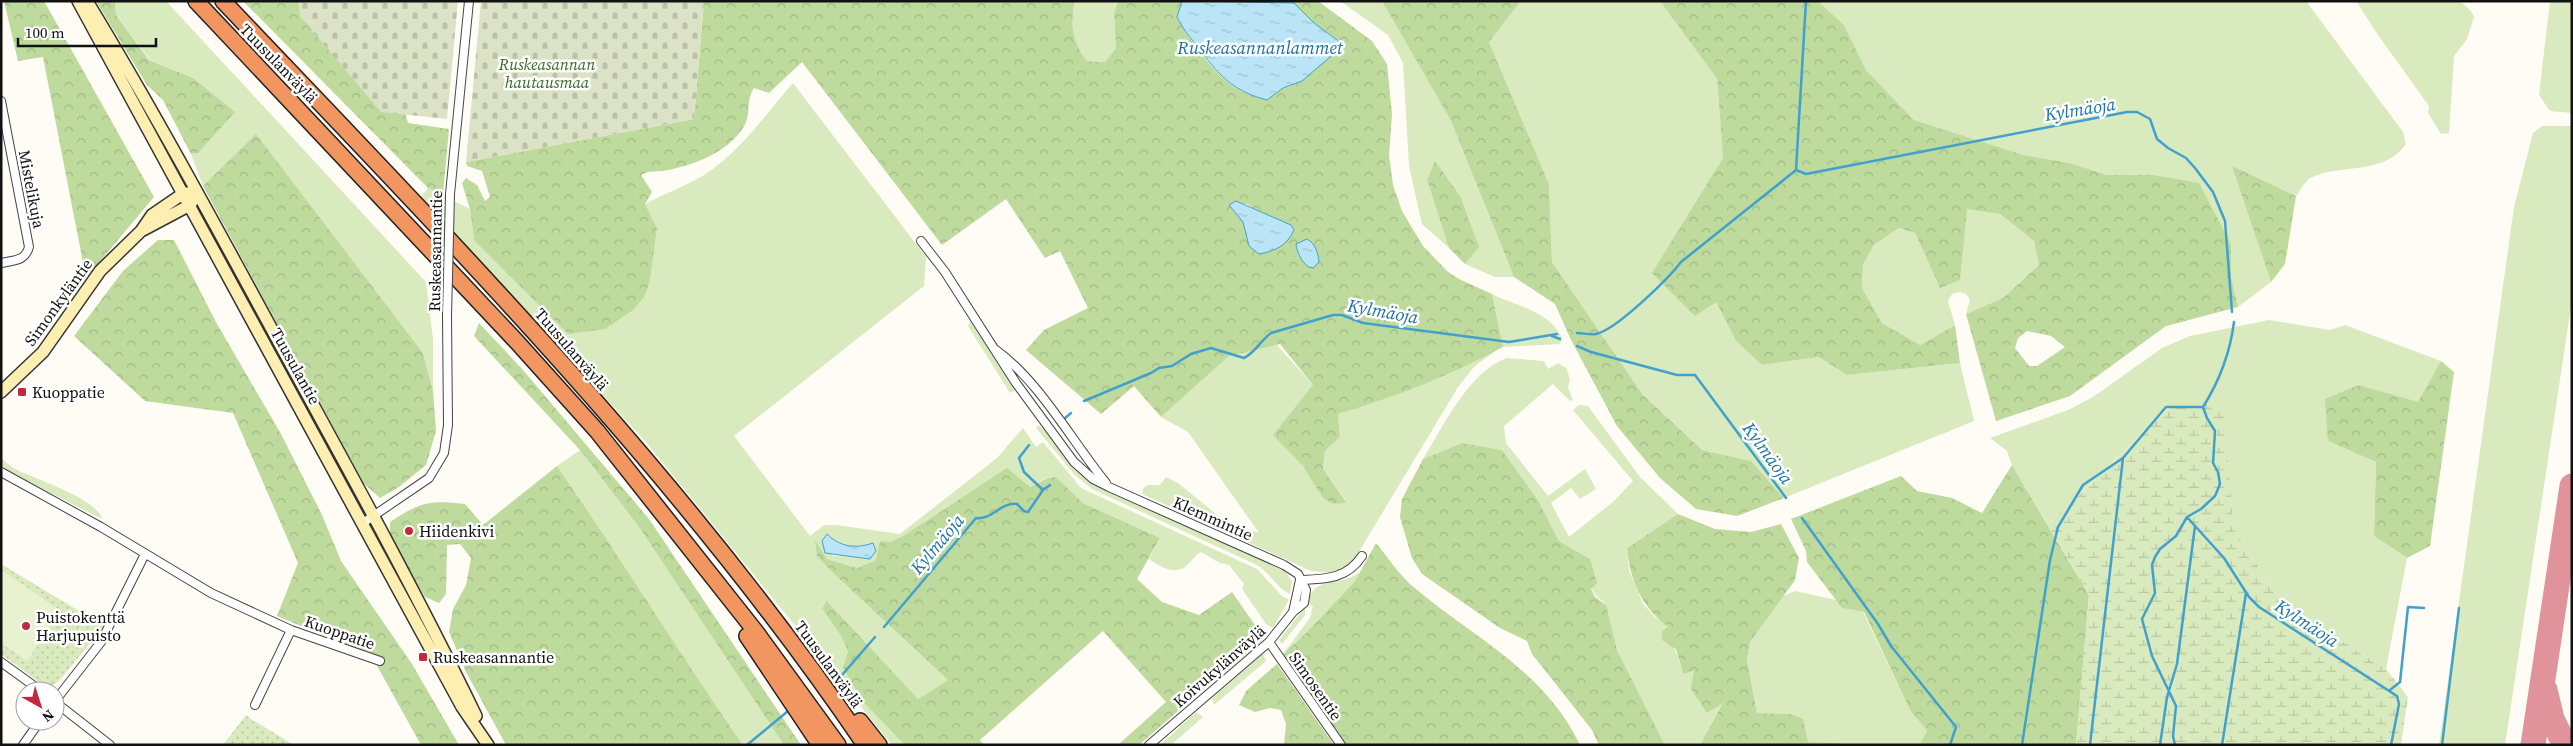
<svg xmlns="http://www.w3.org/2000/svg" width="2573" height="746" font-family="'Source Serif 4',serif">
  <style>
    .grass { fill: #d9eabe; fill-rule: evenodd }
    .forest { fill: url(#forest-crowns); fill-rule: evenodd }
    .wetland { fill: url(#wetland-marsh) }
    .cemetery { fill: url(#cemetery-stones) }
    .park { fill: url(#park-dots) }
    .pitch { fill: #e8f1d0 }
    .water { fill: url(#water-ripples); stroke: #42a1cc }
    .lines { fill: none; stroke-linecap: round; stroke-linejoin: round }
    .stream { stroke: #42a1cc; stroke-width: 2.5 }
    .taxiway { stroke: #e0939a; stroke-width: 25 }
    .minor-casing { stroke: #444; stroke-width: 10 }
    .secondary-casing { stroke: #333; stroke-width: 14 }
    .motorway-casing { stroke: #222; stroke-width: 18 }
    .minor { stroke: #fff; stroke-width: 8 }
    .secondary { stroke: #fdeeb2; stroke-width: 11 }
    .motorway { stroke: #f19660; stroke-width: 15 }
    .minor-bridge-casing { stroke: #444; stroke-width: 10; stroke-linecap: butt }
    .minor-bridge { stroke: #fff; stroke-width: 8 }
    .poi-dot { fill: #c02a3e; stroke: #fff; stroke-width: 2 }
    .labels { text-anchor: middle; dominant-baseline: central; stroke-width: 5; stroke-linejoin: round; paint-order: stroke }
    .street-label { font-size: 16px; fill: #111; stroke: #fff }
    .park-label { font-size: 16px; font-style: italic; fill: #366921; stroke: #fff }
    .poi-label { font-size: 16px; fill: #111; stroke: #fff; text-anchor: start }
    .water-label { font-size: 18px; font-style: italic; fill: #1a73a2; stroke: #fff }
  </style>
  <defs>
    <pattern id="forest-crowns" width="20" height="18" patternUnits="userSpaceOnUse" patternTransform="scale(1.25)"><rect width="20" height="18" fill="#beda9d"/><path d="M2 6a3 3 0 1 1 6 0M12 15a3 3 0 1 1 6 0" fill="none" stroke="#a2ba86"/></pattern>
    <pattern id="wetland-marsh" width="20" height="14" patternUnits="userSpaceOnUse" patternTransform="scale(1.25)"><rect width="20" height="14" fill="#d9eabe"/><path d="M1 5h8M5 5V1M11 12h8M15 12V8" fill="none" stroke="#b9c8a2"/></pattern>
    <pattern id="cemetery-stones" width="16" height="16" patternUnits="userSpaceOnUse" patternTransform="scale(1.25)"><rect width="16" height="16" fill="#dbe2c5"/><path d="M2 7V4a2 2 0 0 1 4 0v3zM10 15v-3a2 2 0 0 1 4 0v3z" fill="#bbc1a8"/></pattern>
    <pattern id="park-dots" width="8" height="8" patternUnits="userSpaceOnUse" patternTransform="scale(1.25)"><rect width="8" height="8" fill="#d9eabe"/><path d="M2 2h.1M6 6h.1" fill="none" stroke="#b9c8a2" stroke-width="1.8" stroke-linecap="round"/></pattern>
    <pattern id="water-ripples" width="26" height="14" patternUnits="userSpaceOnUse" patternTransform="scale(1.25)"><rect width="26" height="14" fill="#bae5f6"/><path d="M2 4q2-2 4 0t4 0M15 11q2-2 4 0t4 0" fill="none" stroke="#9fc3d2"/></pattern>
  </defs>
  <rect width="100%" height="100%" fill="#fffcf5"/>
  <path class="grass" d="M115,1H166L426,282L433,339V391L423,353L256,135L203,186L191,154L198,153L193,78L150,60L116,15Z
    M1075,1H1118L1114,13L1116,48L1105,62L1087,61C1072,42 1070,25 1075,1Z
    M1340,1H1382L1451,121L1514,277H1495L1465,264L1478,247L1427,180L1449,248L1422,224L1409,166L1403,63L1388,35Z
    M1521,1H1660L1717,79L1723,158L1693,210L1716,302L1736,341L1762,365L1820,357L1847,375L1960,363L1974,421L1784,498L1751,461L1702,450L1643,395L1552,262L1549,184L1489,42Z
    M1818,1H2306L2403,132L2406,144C2384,176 2341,163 2310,178C2305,181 2300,191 2296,196L2233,167L2271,282L2238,307L2231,276V244L2153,175H2107L2070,163L2024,155L1914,120L1866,70L1844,25Z
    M2356,1H2460L2471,11L2474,17L2467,39L2454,56L2449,133L2441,134L2428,113L2429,106L2378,35Z
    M2550,1H2572V113L2550,111L2539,95Z
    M793,83L926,257L924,286L734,436L810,536L824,525H836L900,534L997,458L1023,428L1036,447L1043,442L1081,488L1257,569L1281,595L1289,600L1273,628L1266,624L1242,589L1244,584L1229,565L1220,563L1201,552C1194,556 1192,561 1186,566C1174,576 1159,566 1149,559L1160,538L1083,503L1056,477L1047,478L1030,487L905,535L890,542L876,560L857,568L827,559L816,542L832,572L948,680L918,699L828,602L822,607L841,636L848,651L843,668L862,701L905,745H892L645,441L421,197L428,188L470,209L474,240L650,281L657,228L645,204C664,194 686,186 704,175C740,152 765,115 793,83ZM827,534C841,546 855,549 873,544L870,559L847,555L833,556Z
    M2542,126H2572V300L2505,745H2439L2514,207L2533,133Z
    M1967,208L2000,214L2034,241L2039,265L2003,298L1966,314L1970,300L1966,294L1960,292L1952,294L1948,301L1955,325L1920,345L1882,323L1862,288L1863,263L1874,245L1899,228L1915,233L1940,288Z
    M1492,294C1517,307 1549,310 1562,338L1560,344L1503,347Z
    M2269,320L2330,330L2345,325L2441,361L2419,403L2359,385L2328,441L2376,462L2374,536L2407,558L2386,669L2280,601L2234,529L2222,404L2169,407L2048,525L2012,465L2007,451L1990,438L2068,410L2093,397L2162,348L2190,336Z
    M970,321L1013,384L1016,390L1010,393L968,326Z
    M1276,344L1313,385L1295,456L1333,504L1347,502L1323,469L1325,451L1340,437L1338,414C1393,398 1443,375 1495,351L1474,367L1458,387L1354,560L1339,573L1311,571L1142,494L1143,489L1147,485H1160L1166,477L1178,483L1222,519L1259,533L1188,432L1161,417L1229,356Z
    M1507,358L1544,361L1548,369L1558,363L1566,368L1570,379L1568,388L1573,400L1570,401L1553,384L1504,426L1506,443L1548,496L1585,469L1596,489L1580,499L1571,488L1551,503L1569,537L1614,501L1633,481L1573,410L1579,405L1588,406L1640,477L1678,514L1627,548L1629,571L1643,604L1654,616L1668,627L1683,674L1694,671L1708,713L1722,703L1700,745H1665L1617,650L1604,602C1587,592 1590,577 1590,559L1559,541L1538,500L1502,450L1462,443L1423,459C1443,427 1469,371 1507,358Z
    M1038,425C1059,440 1068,466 1089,481L1285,571L1292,581L1290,594C1277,588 1270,573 1257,565L1092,489L1074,474L1036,428Z
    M580,450L639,527L784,745H743C679,653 621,558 557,466Z
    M1,458C6,462 11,467 17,470C35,479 98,499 102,519L13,474L1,465Z
    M1361,572L1355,581L1306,633L1283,654L1310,618L1313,607L1308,602C1312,581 1331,584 1346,579C1351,578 1356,574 1361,572Z
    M1795,591L1836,600L1842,608L1863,612L1910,710L1927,731L1919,745H1844L1839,743L1808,742L1790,714L1757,713L1747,660L1750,642L1783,596Z
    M1305,607V615L1282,644L1279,640Z
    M1257,628L1262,641L1178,711L1185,696L1226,661Z
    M1263,654L1266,661L1214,705L1212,698Z
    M1196,712L1203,717L1171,745H1160Z"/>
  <path class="forest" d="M4,1H44L154,197L86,278L43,57L18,61Z
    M96,1H115L116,15L149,60L193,78L235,112L198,153L191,154L163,100L147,85Z
    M243,1H340L401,99L408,123L449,129L443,195L428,188Z
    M704,1H1075C1070,25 1072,42 1087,61L1105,62L1116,48L1114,13L1118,1H1182L1177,17C1186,35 1212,70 1228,82C1240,92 1253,96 1267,100L1283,88L1291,86L1344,44L1314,23L1294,3L1279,1H1318L1372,41L1387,64L1392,114L1389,155L1393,185L1402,211L1423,246L1447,271L1459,279L1492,294L1503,347C1451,375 1395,397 1338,414L1340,437L1325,451L1323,469L1347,503L1333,504L1323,498L1303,466L1273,435L1313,385L1280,344L1229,356L1161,417L1134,386L1101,414L1026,350L1044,330L1088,308L1060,251L1045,258L1006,199L942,245L802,62L769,93L754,88C745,101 752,115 743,128C727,153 692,166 663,171C654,172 649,170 641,175L652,192L645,204L657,228L650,281L644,297L633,310L605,329L568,334L474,240L470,209L462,183L466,178L477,185L485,201L490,197L482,171L467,166L466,162L694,119ZM1247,204L1260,213L1290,225L1249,246L1243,222L1229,205Z
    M1382,1H1521L1489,42L1549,184L1552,262L1643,395L1702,450L1751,461L1784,498L1737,516L1696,509L1660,478L1617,426L1571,340L1555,304L1514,277L1451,121Z
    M1660,1H1818L1844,25L1866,70L1914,120L2024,155L2070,163L2107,175H2153L2199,183L2231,244V276L2238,307L2166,326L2070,396L1996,421L1966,314L2003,298L2039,265L2034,241L2000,214L1967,209L1960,280L1940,288L1915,233L1899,228L1874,245L1863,264L1862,288L1882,323L1920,345L1955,325L1960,363L1847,375L1819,357L1762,365L1736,341L1716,302L1695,316L1652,273L1723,158L1717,79ZM2027,331L2051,336L2065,347L2037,366H2029L2015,348L2018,338Z
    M256,134L423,353L433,391L436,431L426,465L399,487L380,498L363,483L203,186Z
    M1435,161L1460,196L1479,247L1465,264L1449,248L1427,180Z
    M2232,166L2296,196L2285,264L2271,282Z
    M158,240H174L217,324L281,434L322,515L341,561L412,664L459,745H421L371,655L277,616L298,563L233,413L145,401L74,336L123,271Z
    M479,323L523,370L649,519L801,745H784L639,527L580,450L474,336Z
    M2441,361L2454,372L2430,546L2407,558L2374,536L2376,462L2328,441L2325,399L2359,385L2418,402Z
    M1462,443L1502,450L1538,500L1559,541L1590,559L1597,583L1591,589L1595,597L1606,605L1617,650L1665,745H1599L1592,730L1532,654L1527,641L1500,628L1422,574L1412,558L1400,517L1402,499L1423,459Z
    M2012,465L2089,595L2076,745H1919L1927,731L1910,710L1864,612L1842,608L1807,562L1806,551L1791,519L1901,476L1917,491L1952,498L1982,513Z
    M557,466C621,558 679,653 743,745H506L466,672L449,632L453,609L466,585L471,558L460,544L447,545L446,594L439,603L425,597L390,541V522C421,502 429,500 465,504L483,525Z
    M1007,468L1030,487L1048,478L1056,477L1083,503L1160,538L1137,579L1162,602L1199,615L1232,592L1257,628L1227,661L1185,696L1178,711L1139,745L1119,744L1166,702L1103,631L980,740L984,745H905L862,701L843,668L848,651L841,636L822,608L827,601L918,699L948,680L832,572L817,556L815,540L827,559L857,568L876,560L880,541L890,542L905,535Z
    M1678,514L1715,529L1751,532L1781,524L1799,558L1795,580L1750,642L1747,660L1757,713L1790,714L1803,719L1808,742L1839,743L1844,745H1700L1722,704L1707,713L1691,689L1694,671L1683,674L1676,649L1662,640V631L1668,627C1641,606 1630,581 1627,548Z
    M1376,543C1387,556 1397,572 1410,584C1471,637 1543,668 1580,745H1345L1303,687L1283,654L1306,633L1355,581Z
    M1277,664L1334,745H1284L1286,724L1281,710L1270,708L1255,712L1239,705L1246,691Z"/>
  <path class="wetland" d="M2223,403L2234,529L2280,601L2386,669L2408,697L2401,745H2076L2089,595L2048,525L2170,407Z"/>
  <path class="cemetery" d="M298,1H458L447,119L381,112L300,16Z
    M481,1H704L694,119L466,162Z"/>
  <path class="park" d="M1,564L104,626L60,680L50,687L44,686L1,654Z
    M246,715L251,719L294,745H223Z"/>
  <path class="pitch" d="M1,570L61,611L27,661L1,643Z"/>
  <path class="water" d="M1182,1L1294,3L1314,23L1344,45L1302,81L1283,88L1267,100C1232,91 1218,74 1197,46C1189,36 1183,29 1177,17Z
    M1236,201L1291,225L1294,230C1287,246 1275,251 1259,254L1249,246L1243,222L1229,205Z
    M1307,239C1316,244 1318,253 1319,262L1313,268C1304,268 1297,253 1296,244Z
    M827,534C840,547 856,549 873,543L876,551L870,559L825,553L822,541Z"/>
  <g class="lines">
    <path class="stream" d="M1796,170L1806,174L2127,112H2137L2150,119L2157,139L2168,148L2186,158L2195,168L2213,192L2225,221L2232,312
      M1577,333C1583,333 1590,335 1596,334C1616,330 1668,279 1681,262L1796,170L1806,1
      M1552,336L1560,339
      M1577,346L1591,352L1677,375H1695L1786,498
      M1084,401L1151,373L1159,368L1172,366L1191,354L1211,348L1244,358C1255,353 1261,340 1271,333L1333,315H1342L1363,323L1509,342L1557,334
      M1064,419L1071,413
      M1043,490L1050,485
      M2187,517L2224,558L2249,597L2259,607L2397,696L2399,704L2391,745
      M1802,518L1878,624L1891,646L1956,727L1950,745
      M884,627L976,518C993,520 1000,502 1017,504L1024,511L1028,512L1043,490L1024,472L1019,458L1029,445
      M842,675L875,637
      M2390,690L2400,682L2408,607L2424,608
      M747,745L788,711
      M2022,745L2050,560L2058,527L2083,485L2123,458
      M2090,745L2123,458L2166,407H2203
      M2160,745L2167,697L2177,664L2195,526
      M2175,745L2173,736L2176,706L2152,656L2142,619L2155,593L2152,565L2155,557L2160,549L2176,536L2187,517L2201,509L2215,496L2220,484L2218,472L2213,463L2215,431L2207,418L2203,407C2220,380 2230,354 2234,322
      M2222,745L2246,593
      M2442,745L2459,608"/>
    <path class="taxiway" d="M2545,690L2552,719L2565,745
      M2533,745L2572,486"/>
    <defs>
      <path id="minor" d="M1,101L29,247C25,261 15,260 1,263
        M450,194L469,1
        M921,241L945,272L1016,383L1074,462L1093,479L1109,487L1284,565L1298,574L1306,590L1304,603L1293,612L1269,642L1149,745
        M996,350C1039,381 1072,441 1106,483
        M1,472L101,527L211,593L291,630L380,661
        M363,523L429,478L444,453L448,425L447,316
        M1300,580C1326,579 1347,579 1362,556
        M1293,612L1300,580
        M1269,642L1341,745
        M1,662L41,691
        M55,701L101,642L145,554
        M55,702L110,745
        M255,705L291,630
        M23,745L40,721"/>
      <path id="secondary" d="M78,1L462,707L488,745
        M87,1C160,121 226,245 293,368C356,483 419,598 476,716
        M143,230L190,205L194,199
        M1,392L43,352L100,271L141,231L152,215L184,193H191"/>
      <path id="motorway" d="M196,1L517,342L597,431L756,632L838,745
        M223,1C448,238 681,474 865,745
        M747,636L820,745
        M860,721L879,745"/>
    </defs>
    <use href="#minor" class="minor-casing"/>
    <use href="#secondary" class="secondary-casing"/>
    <use href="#motorway" class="motorway-casing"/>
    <use href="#minor" class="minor"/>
    <use href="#secondary" class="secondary"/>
    <use href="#motorway" class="motorway"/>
    <defs>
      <path id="minor-bridge" d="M447,316L450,194"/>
    </defs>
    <use href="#minor-bridge" class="minor-bridge-casing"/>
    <use href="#minor-bridge" class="minor-bridge"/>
  </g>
  <g class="poi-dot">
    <rect x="17" y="387" width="10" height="10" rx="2.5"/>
    <circle cx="409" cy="531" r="5"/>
    <circle cx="26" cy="626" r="5"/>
    <rect x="418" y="652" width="10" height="10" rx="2.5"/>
  </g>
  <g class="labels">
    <g class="street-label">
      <text transform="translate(279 63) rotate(46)">Tuusulanväylä</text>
      <text transform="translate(32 189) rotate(79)">Mistelikuja</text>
      <text transform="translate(435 251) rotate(-89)">Ruskeasannantie</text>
      <text transform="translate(58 302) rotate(-54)">Simonkyläntie</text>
      <text transform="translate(572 349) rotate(49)">Tuusulanväylä</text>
      <text transform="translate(296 366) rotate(61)">Tuusulantie</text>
      <text transform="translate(1213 518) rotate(24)">Klemmintie</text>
      <text transform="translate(340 632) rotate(19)">Kuoppatie</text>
      <text transform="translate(829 664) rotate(54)">Tuusulanväylä</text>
      <text transform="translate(1219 666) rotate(-41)">Koivukylänväylä</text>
      <text transform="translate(1316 686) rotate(55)">Simosentie</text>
    </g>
    <g class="park-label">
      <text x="547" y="64">Ruskeasannan<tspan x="547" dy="18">hautausmaa</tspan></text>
    </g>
    <g class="poi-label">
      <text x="32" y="392">Kuoppatie</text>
      <text x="419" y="531">Hiidenkivi</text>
      <text x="36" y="617">Puistokenttä<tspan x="36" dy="18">Harjupuisto</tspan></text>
      <text x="433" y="657">Ruskeasannantie</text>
    </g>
    <g class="water-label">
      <text x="1260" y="47">Ruskeasannanlammet</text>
      <text transform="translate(2080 109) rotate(-9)">Kylmäoja</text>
      <text transform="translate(1383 311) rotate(10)">Kylmäoja</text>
      <text transform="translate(1768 453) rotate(54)">Kylmäoja</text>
      <text transform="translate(937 544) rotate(-50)">Kylmäoja</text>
      <text transform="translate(2307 623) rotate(33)">Kylmäoja</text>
    </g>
  </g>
  <rect width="2573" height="746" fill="none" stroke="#111111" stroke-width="5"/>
  <g transform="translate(40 706) rotate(141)"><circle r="24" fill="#ffffff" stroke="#a0a0a0"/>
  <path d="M0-4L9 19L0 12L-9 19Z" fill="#c02a3e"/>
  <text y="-8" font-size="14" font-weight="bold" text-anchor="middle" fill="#111111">N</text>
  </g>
  <path d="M18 38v8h138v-8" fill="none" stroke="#111111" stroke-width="2.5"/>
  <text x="25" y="38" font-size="15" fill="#111111" stroke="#ffffff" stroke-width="4" paint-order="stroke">100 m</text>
</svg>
